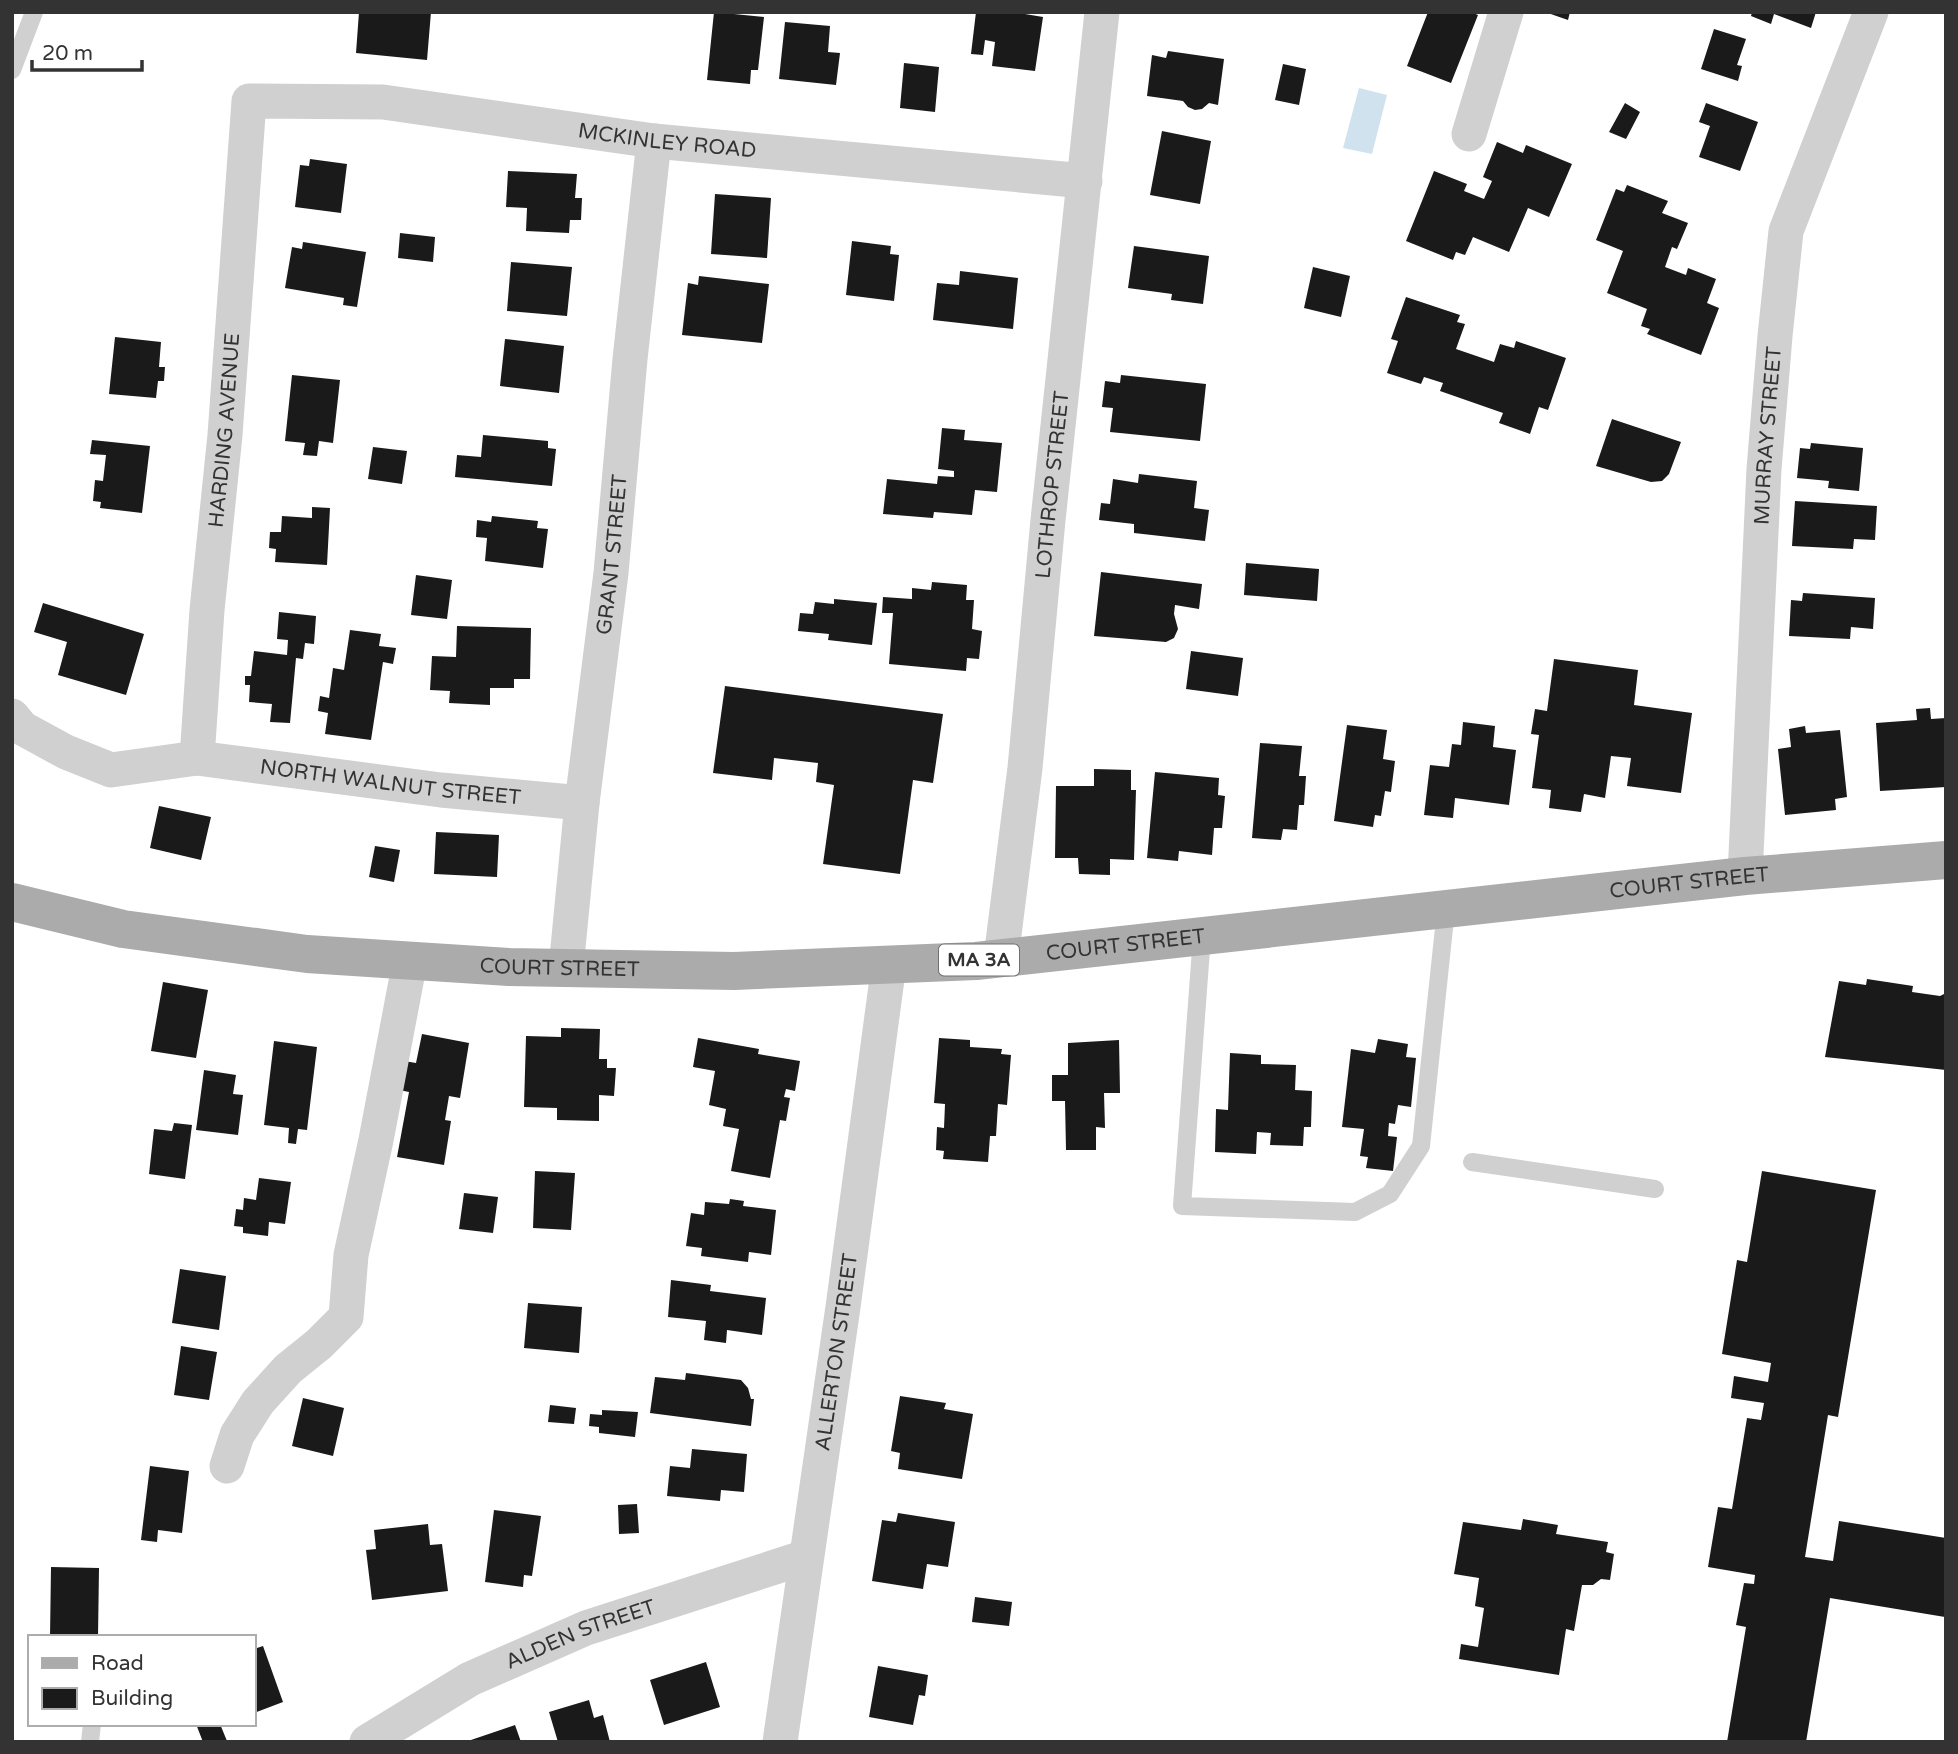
<svg xmlns="http://www.w3.org/2000/svg" width="1958" height="1754" font-family="'Varela Round',sans-serif">
  <style>
    .water { fill: #cfe2ee }
    .building { fill: #1a1a1a }
    .lines { fill: none; stroke-linecap: round; stroke-linejoin: round }
    .lane { stroke: #d0d0d0; stroke-width: 18 }
    .street { stroke: #d0d0d0; stroke-width: 35 }
    .primary { stroke: #ababab; stroke-width: 38 }
    .labels { text-anchor: middle; dominant-baseline: central; stroke-width: 7; stroke-linejoin: round; paint-order: stroke }
    .shield { fill: #fff; stroke: #707070; stroke-width: 2 }
    .shield-label { font-size: 19px; font-weight: bold; fill: #333 }
    .street-label { font-size: 21px; fill: #333; stroke: #fff }
  </style>
  <rect width="100%" height="100%" fill="#fff"/>
  <path class="water" d="M1359,88L1387,95L1372,154L1343,148Z"/>
  <path class="building" d="M359,12H431L427,60L356,53Z
    M714,12L764,17L758,70H751L750,84L707,80Z
    M976,12H1013L1043,17L1035,71L992,66L995,42L985,40L983,55L971,54Z
    M1428,12H1471L1478,15L1451,83L1407,66Z
    M1545,12H1570L1568,20Z
    M1752,12H1816L1811,28L1774,14L1771,24L1751,16Z
    M785,22L830,26L828,52L840,53L836,85L779,79Z
    M1714,29L1746,39L1737,65L1742,66L1738,81L1701,69Z
    M1168,51L1224,59L1218,105L1209,103L1202,109L1195,110L1188,107L1183,101L1147,96L1152,55L1166,58Z
    M904,63L939,67L935,112L900,108Z
    M1283,64L1306,69L1299,105L1275,100Z
    M1625,103L1640,112L1626,139L1609,132Z
    M1706,103L1758,122L1740,171L1699,157L1710,126L1699,122Z
    M1162,131L1211,141L1200,204L1150,195Z
    M1497,142L1523,153L1526,145L1572,164L1549,217L1528,208L1509,252L1473,237L1465,255L1456,252L1453,260L1406,241L1434,171L1467,184L1464,191L1484,199L1492,181L1483,177Z
    M310,159L347,164L341,213L295,207L300,165L309,166Z
    M508,171L577,174L575,198H582L581,220H570L569,233L526,231L527,208L506,207Z
    M1627,185L1668,201L1662,213L1688,223L1677,249L1672,247L1665,267L1686,275L1688,268L1716,279L1707,303L1719,308L1701,355L1647,334L1650,329L1641,326L1647,309L1607,293L1623,251L1596,240L1616,189L1624,192Z
    M715,194L771,198L767,258L711,254Z
    M400,233L435,237L433,262L398,258Z
    M852,241L891,246L890,254L899,255L894,301L846,295Z
    M303,242L366,252L357,307L343,305L344,298L285,288L292,247L302,249Z
    M1134,246L1209,256L1203,304L1171,300L1172,294L1128,288Z
    M511,262L572,267L567,316L507,311Z
    M1313,267L1350,276L1341,317L1304,308Z
    M960,271L1018,278L1013,329L933,320L937,283L959,285Z
    M699,276L769,284L762,343L682,335L688,283L698,285Z
    M1406,297L1460,315L1457,322L1465,324L1456,349L1494,362L1500,344L1514,348L1516,341L1566,358L1548,410L1539,407L1530,434L1499,423L1503,413L1440,391L1443,383L1424,377L1421,384L1387,373L1398,341L1391,339Z
    M115,337L161,342L159,367H165L164,381H158L156,398L109,394Z
    M505,339L564,346L559,393L500,386Z
    M292,375L340,380L333,443L319,441L317,456L303,455L305,443L285,441Z
    M1121,375L1206,384L1200,441L1110,432L1113,408L1102,407L1105,381L1120,383Z
    M1612,419L1681,442L1669,474L1662,481L1651,482L1596,466Z
    M942,428L965,430L964,440L1002,443L997,492L975,490L972,515L934,512L933,518L883,514L887,479L937,484L938,476L954,477V471L938,469Z
    M483,435L548,441V448L556,449L552,486L455,477L457,455L481,457Z
    M92,440L150,446L142,513L100,508L101,502L93,501L95,480L103,481L106,455L90,454Z
    M1811,443L1863,448L1859,491L1828,488L1829,481L1797,478L1800,448L1810,449Z
    M373,447L407,451L402,484L368,479Z
    M1139,474L1197,481L1194,508L1209,510L1205,541L1134,533V524L1099,520L1101,503L1110,504L1113,479L1138,483Z
    M1795,501L1877,506L1875,540L1854,539L1853,549L1792,546Z
    M312,507L330,508L327,565L275,562L276,549L269,548L270,532H281L282,516L312,518Z
    M492,516L538,521L537,528L548,529L543,568L485,561L487,538L476,537L477,520L491,522Z
    M1246,563L1319,569L1317,601L1244,595Z
    M1101,572L1202,584L1199,609L1175,605L1174,614L1178,629L1174,638L1166,642L1094,636Z
    M416,575L452,580L447,619L411,615Z
    M932,582L967,585L966,600H974L972,629L982,631L979,659L967,658L966,671L889,664L893,613H882L883,597L912,599V588L931,590Z
    M1803,593L1875,598L1873,629L1851,627L1850,639L1789,636L1791,600L1802,601Z
    M834,599L877,603L872,645L828,640L829,634L798,631L800,613L813,614L815,602L834,604Z
    M43,603L144,634L126,695L58,675L67,642L34,632Z
    M279,612L316,616L314,644L305,643L303,659L296,658L290,723L270,722L272,704L249,702L250,685H245V676H251L254,651L287,655L288,640L277,639Z
    M457,626L531,628L530,679H514V688H490V705L449,703L450,691L430,690L432,656L456,657Z
    M350,630L381,634L379,646L396,648L393,664L383,662L371,740L325,734L328,713L318,711L320,696L329,698L333,668L344,670Z
    M1191,651L1243,658L1238,696L1186,689Z
    M1554,659L1638,670L1634,705L1692,713L1681,793L1627,786L1631,758L1611,756L1605,798L1584,794L1581,812L1549,808L1551,790L1532,788L1539,735L1531,734L1535,709L1547,711Z
    M725,686L943,714L933,783L913,780L900,874L823,864L834,785L816,782L818,763L774,758L772,780L713,773Z
    M1930,708L1931,719L1946,718V787L1880,791L1876,723L1917,720L1916,709Z
    M1463,722L1495,726L1493,747L1516,750L1509,805L1455,798L1453,818L1424,815L1430,765L1449,767L1452,744L1461,745Z
    M1347,725L1387,730L1383,759L1395,761L1391,792L1385,791L1381,816L1375,815L1373,827L1334,821Z
    M1805,726L1806,733L1840,730L1847,797L1835,799L1836,810L1785,815L1778,749L1791,747L1789,729Z
    M1260,743L1302,746L1299,776H1306L1304,805H1299L1297,830L1283,829L1281,840L1252,838Z
    M1094,769L1131,770V790H1136L1134,860L1110,859V875L1079,874L1078,858H1055L1056,786H1094Z
    M1155,772L1219,778L1218,795L1225,796L1222,828H1214L1212,855L1179,851L1178,861L1147,858Z
    M159,806L211,817L201,860L150,848Z
    M436,832L499,835L497,877L434,874Z
    M375,846L400,850L394,882L369,877Z
    M1867,979L1913,986L1912,992L1940,996L1946,993V1070L1825,1057L1839,981L1866,985Z
    M163,982L208,990L196,1058L151,1051Z
    M561,1028L600,1029L599,1059H607V1068H616L614,1096L599,1095V1121L557,1120V1108L524,1107L526,1036L561,1037Z
    M422,1034L469,1043L460,1098L449,1096L445,1120L451,1121L444,1165L397,1157L409,1092L399,1090L404,1061L416,1063Z
    M698,1038L759,1049L758,1054L800,1061L795,1091L786,1089L784,1097L790,1098L786,1121L780,1120L770,1178L731,1171L739,1129L723,1126L726,1109L709,1105L715,1071L693,1067Z
    M939,1038L970,1040V1047L1002,1049L1001,1054L1011,1055L1007,1105L998,1104L996,1136H990L988,1162L943,1159L944,1151L936,1150L937,1127L944,1128L945,1104L934,1103Z
    M1378,1039L1408,1044L1406,1057L1416,1058L1411,1107L1398,1105L1395,1124L1389,1123L1388,1136L1397,1137L1393,1171L1366,1168L1368,1157L1360,1156L1364,1129L1342,1127L1351,1049L1375,1053Z
    M1119,1040L1120,1093H1104L1105,1128L1096,1127V1150H1066L1065,1101H1052V1075H1068V1043Z
    M274,1041L317,1047L307,1130L298,1129L296,1144L288,1143L289,1128L264,1125Z
    M1230,1053L1261,1055V1064L1296,1065L1295,1090L1312,1091L1311,1127H1304L1303,1146L1270,1145L1271,1133L1257,1132L1256,1154L1215,1152L1216,1109L1228,1110Z
    M204,1070L236,1075L233,1094L243,1095L238,1135L196,1130Z
    M174,1123L192,1125L185,1179L149,1174L154,1129L172,1131Z
    M535,1171L575,1173L571,1230L533,1228Z
    M1762,1171L1876,1190L1838,1417L1828,1415L1805,1557L1833,1561L1839,1521L1946,1538L1945,1617L1830,1598L1806,1742H1727L1746,1627L1736,1625L1744,1583L1754,1584L1755,1575L1708,1567L1718,1507L1732,1509L1747,1418L1761,1420L1764,1403L1731,1398L1734,1376L1768,1382L1771,1363L1722,1354L1737,1260L1747,1262Z
    M259,1178L291,1182L285,1224L269,1222L268,1236L243,1233V1227L234,1226L236,1209L243,1210L244,1198L256,1200Z
    M464,1193L498,1197L493,1233L459,1229Z
    M730,1199L744,1201L743,1206L776,1210L771,1255L749,1252L748,1262L701,1256L702,1248L686,1246L691,1213L704,1215L705,1202L729,1204Z
    M180,1269L226,1276L219,1330L172,1323Z
    M671,1280L711,1285L710,1291L766,1298L762,1335L727,1330L726,1343L704,1340L706,1321L668,1317Z
    M528,1303L582,1307L579,1353L524,1348Z
    M181,1346L217,1352L209,1400L174,1395Z
    M686,1373L741,1380L748,1388L751,1399H754L751,1426L650,1413L655,1377L685,1380Z
    M900,1396L946,1403L944,1409L973,1414L962,1479L898,1469L900,1453L891,1451Z
    M303,1398L344,1408L333,1456L292,1446Z
    M550,1405L576,1408L574,1424L548,1422Z
    M602,1410L638,1412L635,1437L599,1433V1427L589,1426L590,1414L602,1415Z
    M692,1449L747,1454L744,1492L721,1490L720,1501L667,1496L670,1466L690,1468Z
    M150,1466L189,1471L182,1533L158,1530L157,1542L141,1540Z
    M637,1504L639,1533L619,1534L618,1505Z
    M494,1510L541,1516L532,1576L524,1575L523,1587L485,1582Z
    M898,1513L955,1522L948,1567L927,1564L923,1589L872,1581L882,1520L896,1522Z
    M1523,1519L1558,1525L1556,1534L1608,1542L1606,1552L1614,1554L1610,1580L1601,1579L1593,1585H1582L1574,1631L1566,1629L1559,1675L1459,1659L1461,1644L1478,1647L1484,1608L1475,1606L1479,1578L1454,1574L1463,1522L1521,1530Z
    M428,1524L430,1545L442,1544L448,1591L372,1600L366,1550L376,1549L374,1530Z
    M51,1567L99,1568L98,1637H50Z
    M975,1597L1012,1602L1009,1626L972,1622Z
    M263,1646L283,1702L254,1713V1649Z
    M706,1662L720,1707L664,1725L650,1680Z
    M878,1666L928,1675L925,1696L919,1695L913,1725L869,1717Z
    M589,1700L594,1718L603,1715L610,1742H558L549,1712Z
    M196,1724H220L227,1741L203,1742Z
    M515,1725L521,1742H468V1741Z"/>
  <g class="lines">
    <path class="lane" d="M12,70L34,12
      M1202,936L1182,1206L1355,1212L1390,1194L1421,1146L1446,909
      M1472,1162L1655,1189
      M90,1742L92,1724"/>
    <g class="street">
      <path d="M1469,134L1506,12"/>
      <path id="s1" d="M12,716L22,728L66,752L111,770L197,758L441,790L582,803"/>
      <path id="s2" d="M197,758L207,610L225,435L249,101L383,102L654,141L1085,181"/>
      <path id="s3" d="M1745,876L1764,469L1775,336L1786,231L1871,12"/>
      <path id="s4" d="M1001,958L1025,768L1048,520L1102,12"/>
      <path id="s5" d="M566,968L582,803L611,573L630,359L654,141"/>
      <path d="M227,1466L237,1435L258,1402L288,1369L319,1344L346,1317L351,1255L376,1140L410,961"/>
      <path id="s6" d="M367,1742L470,1679L586,1628L806,1557"/>
      <path id="s7" d="M780,1742L843,1307L889,964"/>
    </g>
    <path class="primary" id="s8" d="M12,902L123,929L307,954L509,967L734,971L976,961L1745,876L1946,860"/>
  </g>
  <g class="labels">
    <rect class="shield" x="939" y="944.5" width="80" height="31" rx="5"/>
    <g class="shield-label">
      <text x="979" y="960">MA 3A</text>
    </g>
    <g class="street-label">
      <text stroke="none"><textPath href="#s2" startOffset="1080">MCKINLEY ROAD</textPath></text>
      <text stroke="none"><textPath href="#s2" startOffset="329">HARDING AVENUE</textPath></text>
      <text stroke="none"><textPath href="#s3" startOffset="441">MURRAY STREET</textPath></text>
      <text stroke="none"><textPath href="#s4" startOffset="476">LOTHROP STREET</textPath></text>
      <text stroke="none"><textPath href="#s5" startOffset="416">GRANT STREET</textPath></text>
      <text stroke="none"><textPath href="#s1" startOffset="396">NORTH WALNUT STREET</textPath></text>
      <text stroke="none"><textPath href="#s8" startOffset="1687">COURT STREET</textPath></text>
      <text stroke="none"><textPath href="#s8" startOffset="1120">COURT STREET</textPath></text>
      <text stroke="none"><textPath href="#s8" startOffset="553">COURT STREET</textPath></text>
      <text stroke="none"><textPath href="#s7" startOffset="394">ALLERTON STREET</textPath></text>
      <text stroke="none"><textPath href="#s6" startOffset="240">ALDEN STREET</textPath></text>
    </g>
  </g>
  <rect width="1958" height="1754" fill="none" stroke="#333333" stroke-width="28"/>
  <rect x="28" y="1635" width="228" height="91" fill="#ffffff" stroke="#adadad" stroke-width="2"/>
  <rect x="42" y="1658" width="35" height="10" fill="#ababab" stroke="#adadad" stroke-width="2"/>
  <text x="91" y="1670" font-size="21" fill="#333333">Road</text>
  <rect x="42" y="1688" width="35" height="21" fill="#1a1a1a" stroke="#adadad" stroke-width="2"/>
  <text x="91" y="1705" font-size="21" fill="#333333">Building</text>
  <path d="M32 60v10h110v-10" fill="none" stroke="#333333" stroke-width="3.5"/>
  <text x="42" y="60" font-size="21" fill="#333333" stroke="#ffffff" stroke-width="5" paint-order="stroke">20 m</text>
</svg>
